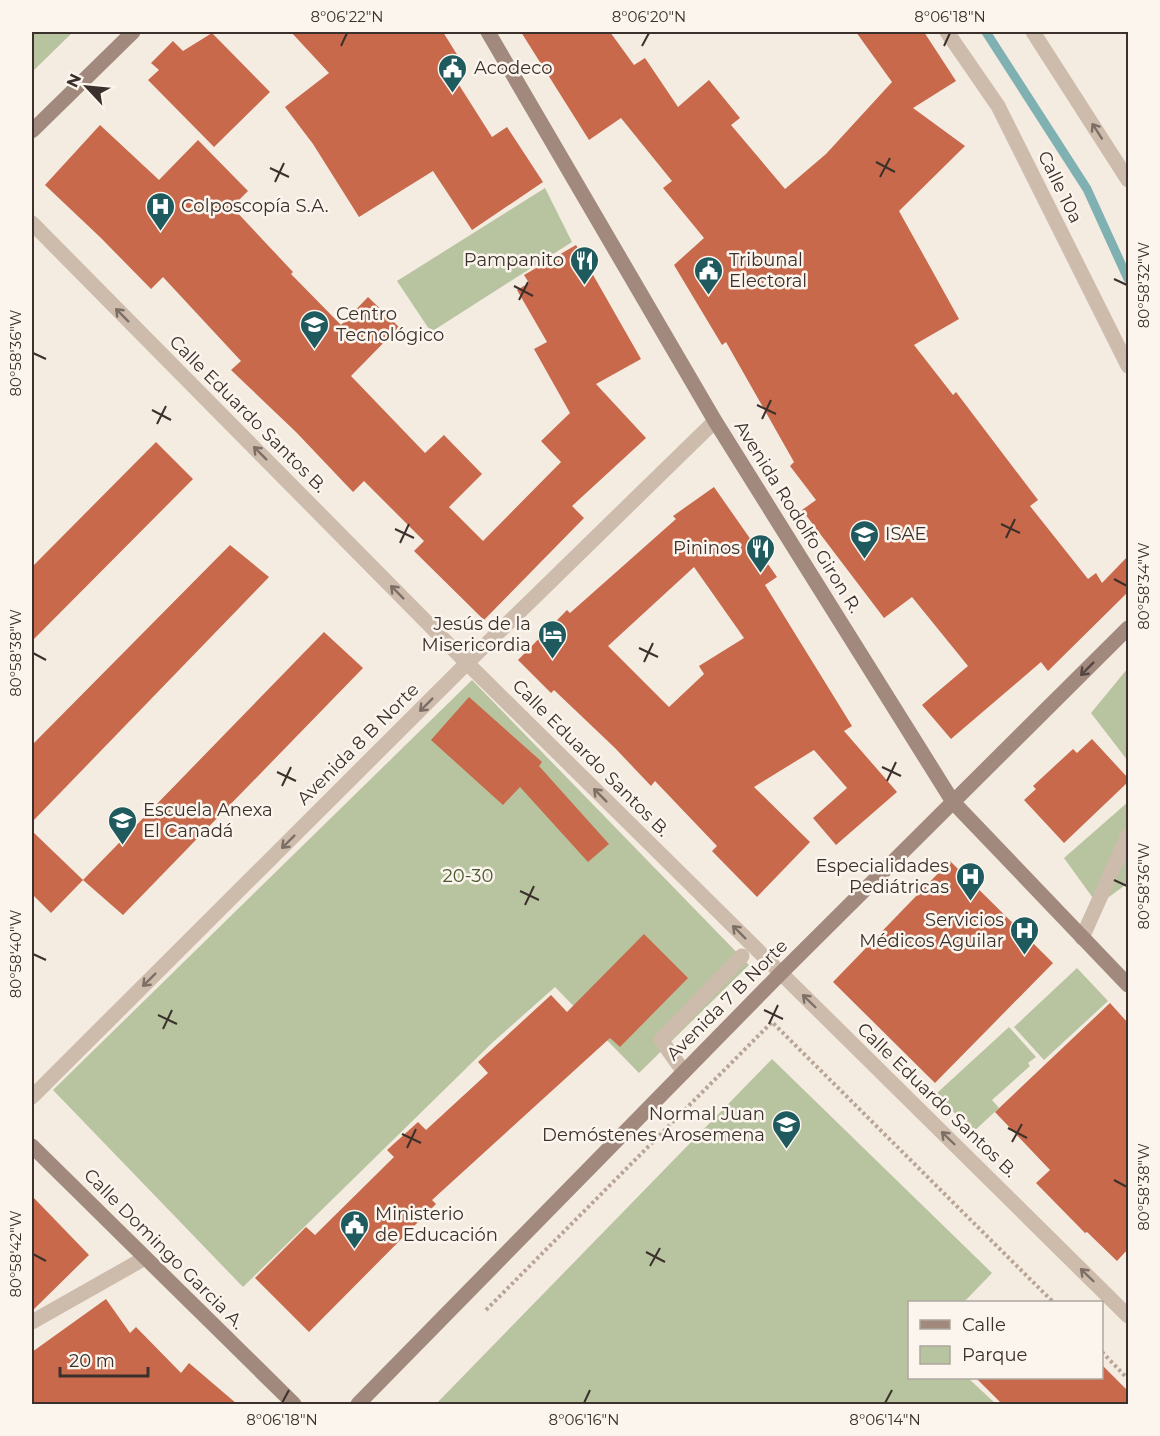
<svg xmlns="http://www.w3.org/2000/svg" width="1160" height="1436" font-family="Montserrat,sans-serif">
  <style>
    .green { fill: #b8c4a0 }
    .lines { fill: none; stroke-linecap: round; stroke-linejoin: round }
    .stream { stroke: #7fb0b2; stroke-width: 9 }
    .building { fill: #c8694b; fill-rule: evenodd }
    .path { stroke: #b9a596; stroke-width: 4; stroke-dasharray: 3 3; stroke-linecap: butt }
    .lane { stroke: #cdbbac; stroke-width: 15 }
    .street { stroke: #cdbbac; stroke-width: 15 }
    .secondary { stroke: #a18a7d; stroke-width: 15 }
    .oneway { stroke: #7d6f65 }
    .oneway2 { stroke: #544640 }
    .ticks { fill: none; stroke: #3b302b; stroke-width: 2 }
    .labels { text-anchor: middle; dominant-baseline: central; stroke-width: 5; stroke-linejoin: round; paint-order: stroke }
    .poi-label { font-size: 18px; fill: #3b302b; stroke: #fbf5ee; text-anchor: start }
    .street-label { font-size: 18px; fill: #3b302b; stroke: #fbf5ee }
    .park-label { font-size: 18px; fill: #4a5a2e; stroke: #fbf5ee }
    .neatline { fill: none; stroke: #3b302b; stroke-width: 2 }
    .ticks-label { font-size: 15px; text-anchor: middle; fill: #3b302b }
  </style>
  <rect width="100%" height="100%" fill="#f4ebe1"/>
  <path class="green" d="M32,32H73L32,72Z
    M545,188L572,242L431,332L397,281Z
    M1128,668V761L1091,713Z
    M472,680L749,965L639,1073L555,987L493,1042L243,1287L53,1090Z
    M1128,802V883L1098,905L1064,858Z
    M1077,968L1108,1001L1044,1060L1014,1027Z
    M1009,1027L1036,1057L1028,1063L1030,1066L992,1100L999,1108L972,1133L937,1093Z
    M772,1059L992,1273L964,1302H910V1378H968L996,1404H436Z"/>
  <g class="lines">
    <path class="stream" d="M986,32L1087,189L1128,279"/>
  </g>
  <path class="building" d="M291,32H443L466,69L454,77L492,137L507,127L543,182L472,230L433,171L359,217L313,144L285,107L329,73Z
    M521,32H610L634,65L645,58L678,107L709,80L740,118L731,125L785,189L826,154L892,82L856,32H924L956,81L913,108L965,146L899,211L959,319L914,345L953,395L956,392L1038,500L1030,506L1088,579L1096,573L1102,583L1128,556V592L1048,671L1041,662L951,739L922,705L968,666L912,597L884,618L802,510L816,500L790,466L794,462L726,342L722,345L674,265L704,238L663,188L672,181L621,118L589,140Z
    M212,33L270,92L214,147L148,80L159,70L151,63L173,41L183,51Z
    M100,125L159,180L198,140L248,191L232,207L293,272L291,274L341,325L368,297L399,327L351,376L425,453L444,435L482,474L449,507L483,541L561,462L541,441L570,413L534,349L547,342L517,290L529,283L524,275L576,245L641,359L596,384L646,438L572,506L584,518L484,620L414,551L424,541L364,481L353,492L296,432L231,370L241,361L163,277L151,289L101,238L45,185Z
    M156,442L193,479L32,641V567Z
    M714,487L777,577L765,585L852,726L844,731L897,792L836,845L813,818L847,788L814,750L754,787L810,842L757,897L712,851L717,846L655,781L651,786L615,748L554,690L551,693L518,660L567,610L570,613L676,519L673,516ZM694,567L744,638L699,666L704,674L669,707L608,646Z
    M230,545L269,577L32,822V745Z
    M324,632L363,668L123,915L83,880Z
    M469,697L542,762L539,766L609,844L588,862L520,787L503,805L431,740Z
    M1092,739L1128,778V782L1064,843L1024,800L1036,789L1033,786L1073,749L1077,753Z
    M32,831L83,880L51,913L32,894Z
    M950,861L1053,963L935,1083L833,982Z
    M644,934L688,978L620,1047L610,1038L432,1200L436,1204L309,1332L255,1278L306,1227L315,1235L394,1157L387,1150L418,1122L426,1130L488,1073L478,1062L551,995L567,1012Z
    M1110,1003L1128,1023V1249L1117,1261L1087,1232L1085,1233L1036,1183L1050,1170L995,1112Z
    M32,1196L89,1255L32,1311Z
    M106,1299L130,1333L136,1327L181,1373L189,1363L237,1404H32V1352Z
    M1102,1365L1128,1391V1404H1002L975,1377H1101Z"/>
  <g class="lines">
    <path class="path" d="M486,1310L772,1022L1053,1302
      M1102,1352L1128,1379"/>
    <path class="lane" d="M1033,32L1128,180
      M1082,938L1128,835
      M684,1072L661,1040L742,956"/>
    <path class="street" d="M947,32L998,106L1128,366
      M32,223L467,663L1128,1316
      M32,1097L467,663L715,421
      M32,1322L145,1258"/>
    <path class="secondary" d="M488,32L715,421L953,802L1128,985
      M32,131L133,32
      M32,1146L294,1404
      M358,1404L780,974L1128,628"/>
  </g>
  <defs><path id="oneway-shaft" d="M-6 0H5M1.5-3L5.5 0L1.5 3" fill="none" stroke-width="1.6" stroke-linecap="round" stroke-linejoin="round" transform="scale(1.5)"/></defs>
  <g class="oneway">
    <use href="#oneway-shaft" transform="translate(1097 131) rotate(-123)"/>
    <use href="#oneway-shaft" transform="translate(122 315) rotate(-135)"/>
    <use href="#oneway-shaft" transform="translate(260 453) rotate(-135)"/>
    <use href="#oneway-shaft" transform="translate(397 592) rotate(-135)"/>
    <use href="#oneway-shaft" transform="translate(426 705) rotate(135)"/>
    <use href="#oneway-shaft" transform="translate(600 795) rotate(-135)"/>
    <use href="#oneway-shaft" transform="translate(288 842) rotate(135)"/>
    <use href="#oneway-shaft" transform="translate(739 932) rotate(-135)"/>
    <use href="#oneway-shaft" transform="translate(149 980) rotate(135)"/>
    <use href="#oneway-shaft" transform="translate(809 1001) rotate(-136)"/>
    <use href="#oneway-shaft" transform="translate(948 1138) rotate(-136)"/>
    <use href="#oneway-shaft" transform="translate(1087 1275) rotate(-136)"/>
  </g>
  <use class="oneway2" href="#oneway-shaft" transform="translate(1087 669) rotate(135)"/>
  <path class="ticks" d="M341,46L347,33M642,46L649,33M944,46L950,33M876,162L895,172M270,168L289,177M880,177L890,158M275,182L284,163M1114,279L1127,285M514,286L533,296M519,300L528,282M33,353L46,359M757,405L776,414M152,410L171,420M762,419L771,400M157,424L166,406M1001,524L1020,533M395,529L414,538M1006,538L1015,519M400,543L409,524M1114,579L1127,586M639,648L658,657M33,653L46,660M644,662L653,643M882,767L901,776M277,772L296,781M887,781L896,762M282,786L291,767M1114,880L1127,886M520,891L539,900M525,905L534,886M33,954L46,960M764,1010L783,1019M158,1015L177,1024M769,1024L778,1005M163,1029L172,1010M1008,1128L1027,1138M402,1134L421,1143M1012,1142L1022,1124M407,1148L416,1129M1114,1180L1127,1187M646,1252L665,1262M33,1254L46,1261M650,1266L660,1248M282,1403L289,1390M584,1403L590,1390M885,1403L892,1390"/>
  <defs>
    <symbol id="civic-pin" viewBox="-11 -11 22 30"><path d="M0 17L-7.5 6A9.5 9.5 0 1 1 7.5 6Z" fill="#1f5a5e" stroke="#fbf5ee"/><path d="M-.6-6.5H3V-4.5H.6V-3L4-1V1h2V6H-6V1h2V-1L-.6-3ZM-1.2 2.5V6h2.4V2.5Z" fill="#fff"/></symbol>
    <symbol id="hospital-pin" viewBox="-11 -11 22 30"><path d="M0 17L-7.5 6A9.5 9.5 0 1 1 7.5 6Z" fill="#1f5a5e" stroke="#fbf5ee"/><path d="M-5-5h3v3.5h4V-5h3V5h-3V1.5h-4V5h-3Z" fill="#fff"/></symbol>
    <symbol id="restaurant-pin" viewBox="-11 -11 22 30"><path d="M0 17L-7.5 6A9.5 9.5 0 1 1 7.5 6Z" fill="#1f5a5e" stroke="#fbf5ee"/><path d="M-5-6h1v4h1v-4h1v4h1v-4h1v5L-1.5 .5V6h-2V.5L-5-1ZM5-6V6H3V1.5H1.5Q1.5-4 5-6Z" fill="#fff"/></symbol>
    <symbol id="school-pin" viewBox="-11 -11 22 30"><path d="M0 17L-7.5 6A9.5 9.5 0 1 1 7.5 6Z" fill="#1f5a5e" stroke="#fbf5ee"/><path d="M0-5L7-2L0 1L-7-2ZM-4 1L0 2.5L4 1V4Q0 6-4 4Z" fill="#fff"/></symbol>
    <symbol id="university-pin" viewBox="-11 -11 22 30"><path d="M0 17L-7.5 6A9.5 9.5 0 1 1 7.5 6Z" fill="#1f5a5e" stroke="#fbf5ee"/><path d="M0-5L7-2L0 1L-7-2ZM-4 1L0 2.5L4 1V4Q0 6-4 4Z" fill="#fff"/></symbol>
    <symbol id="hotel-pin" viewBox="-11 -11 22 30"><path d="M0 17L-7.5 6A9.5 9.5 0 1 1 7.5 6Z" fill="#1f5a5e" stroke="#fbf5ee"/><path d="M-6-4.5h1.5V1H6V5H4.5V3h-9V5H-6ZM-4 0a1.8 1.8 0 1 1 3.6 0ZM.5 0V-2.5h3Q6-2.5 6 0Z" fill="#fff"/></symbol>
  </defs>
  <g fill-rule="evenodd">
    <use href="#civic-pin" x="436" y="52" width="33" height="45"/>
    <use href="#hospital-pin" x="144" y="190" width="33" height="45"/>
    <use href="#restaurant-pin" x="568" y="244" width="33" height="45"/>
    <use href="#civic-pin" x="692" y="254" width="33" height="45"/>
    <use href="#school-pin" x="298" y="308" width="33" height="45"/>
    <use href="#university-pin" x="848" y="518" width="33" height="45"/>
    <use href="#restaurant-pin" x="744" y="532" width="33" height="45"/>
    <use href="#hotel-pin" x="536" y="618" width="33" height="45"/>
    <use href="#school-pin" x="106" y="804" width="33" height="45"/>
    <use href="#hospital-pin" x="954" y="860" width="33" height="45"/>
    <use href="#hospital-pin" x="1008" y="914" width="33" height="45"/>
    <use href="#school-pin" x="770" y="1108" width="33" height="45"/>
    <use href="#civic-pin" x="338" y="1208" width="33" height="45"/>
  </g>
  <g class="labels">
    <g class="poi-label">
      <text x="474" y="68">Acodeco</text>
      <text x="181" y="206">Colposcopía S.A.</text>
      <text x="564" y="260" text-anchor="end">Pampanito</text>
      <text x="729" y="260">Tribunal<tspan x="729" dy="21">Electoral</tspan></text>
      <text x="336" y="314">Centro<tspan x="336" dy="21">Tecnológico</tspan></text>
      <text x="885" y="534">ISAE</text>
      <text x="740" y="548" text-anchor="end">Pininos</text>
      <text x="531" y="624" text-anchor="end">Jesús de la<tspan x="531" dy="21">Misericordia</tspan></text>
      <text x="143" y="810">Escuela Anexa<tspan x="143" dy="21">El Canadá</tspan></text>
      <text x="949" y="866" text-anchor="end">Especialidades<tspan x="949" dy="21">Pediátricas</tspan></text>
      <text x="1004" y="920" text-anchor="end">Servicios<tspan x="1004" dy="21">Médicos Aguilar</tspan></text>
      <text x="765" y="1114" text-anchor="end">Normal Juan<tspan x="765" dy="21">Demóstenes Arosemena</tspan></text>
      <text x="375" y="1214">Ministerio<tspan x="375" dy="21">de Educación</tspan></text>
    </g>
    <g class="street-label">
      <text transform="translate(1060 187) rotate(64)">Calle 10a</text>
      <text transform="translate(248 414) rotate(45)">Calle Eduardo Santos B.</text>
      <text transform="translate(798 517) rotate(58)">Avenida Rodolfo Giron R.</text>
      <text transform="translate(358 744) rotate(-45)">Avenida 8 B Norte</text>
      <text transform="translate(591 758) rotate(45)">Calle Eduardo Santos B.</text>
      <text transform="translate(727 1000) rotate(-45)">Avenida 7 B Norte</text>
      <text transform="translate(937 1100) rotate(44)">Calle Eduardo Santos B.</text>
      <text transform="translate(164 1249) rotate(45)">Calle Domingo Garcia A.</text>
    </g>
    <g class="park-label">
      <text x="468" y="876">20-30</text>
    </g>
  </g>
  <rect width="1160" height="1436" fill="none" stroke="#fbf5ee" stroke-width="66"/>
  <rect x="908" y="1301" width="195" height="78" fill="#fbf5ee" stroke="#aea6a0" stroke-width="1.5"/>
  <rect x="920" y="1320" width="30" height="9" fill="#a18a7d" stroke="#aea6a0" stroke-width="1.5"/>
  <text x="962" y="1331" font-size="18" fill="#3b302b">Calle</text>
  <rect x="920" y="1346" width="30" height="18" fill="#b8c4a0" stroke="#aea6a0" stroke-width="1.5"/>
  <text x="962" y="1361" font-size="18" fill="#3b302b">Parque</text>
  <g transform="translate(87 87) rotate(296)" stroke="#fbf5ee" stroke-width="4.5" paint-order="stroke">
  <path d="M0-4.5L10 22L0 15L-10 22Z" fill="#3b302b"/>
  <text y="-9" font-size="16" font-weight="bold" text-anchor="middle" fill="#3b302b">N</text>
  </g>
  <path d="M60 1367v9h88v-9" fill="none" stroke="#3b302b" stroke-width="3"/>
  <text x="69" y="1367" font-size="18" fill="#3b302b" stroke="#fbf5ee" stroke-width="4.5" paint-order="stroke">20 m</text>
  <rect x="33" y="33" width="1094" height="1370" class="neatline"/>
  <g class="ticks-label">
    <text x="347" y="22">8°06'22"N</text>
    <text x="649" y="22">8°06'20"N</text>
    <text x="950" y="22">8°06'18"N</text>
    <text transform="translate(1144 285) rotate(-90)" y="5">80°58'32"W</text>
    <text transform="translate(16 353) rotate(-90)" y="5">80°58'36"W</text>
    <text transform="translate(1144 586) rotate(-90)" y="5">80°58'34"W</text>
    <text transform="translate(16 653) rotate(-90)" y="5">80°58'38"W</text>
    <text transform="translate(1144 886) rotate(-90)" y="5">80°58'36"W</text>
    <text transform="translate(16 954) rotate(-90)" y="5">80°58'40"W</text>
    <text transform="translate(1144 1187) rotate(-90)" y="5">80°58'38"W</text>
    <text transform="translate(16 1254) rotate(-90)" y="5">80°58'42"W</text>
    <text x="282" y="1425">8°06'18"N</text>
    <text x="584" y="1425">8°06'16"N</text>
    <text x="885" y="1425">8°06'14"N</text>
  </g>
</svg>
